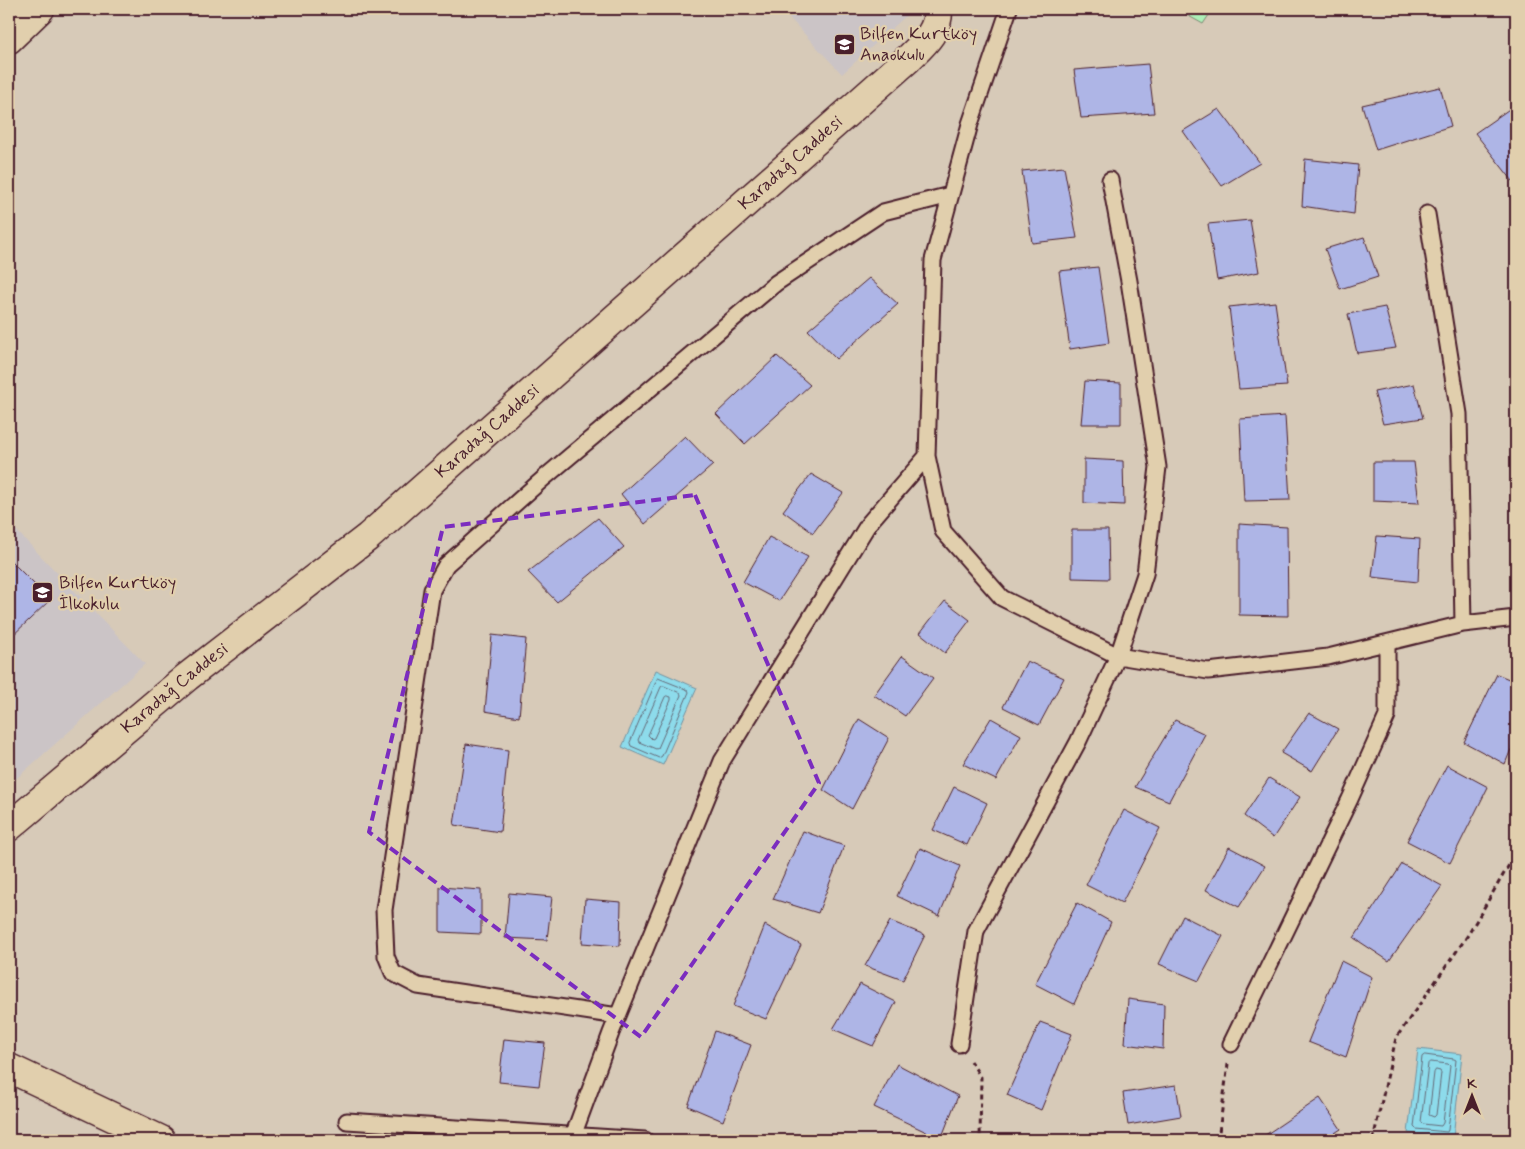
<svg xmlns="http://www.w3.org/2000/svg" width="1525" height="1149" font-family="Mynerve,sans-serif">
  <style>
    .built { fill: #cbc4c6 }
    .green { fill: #adefb8; stroke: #7c8772 }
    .water { fill: #8ddbeb; stroke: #72909e }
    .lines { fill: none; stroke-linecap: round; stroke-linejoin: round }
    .shore { stroke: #656a78; stroke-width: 1 }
    .building { fill: #aeb5e6; stroke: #4a1f2b }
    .lane-casing { stroke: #4a1f2b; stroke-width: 19 }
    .secondary-casing { stroke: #4a1f2b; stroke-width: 31 }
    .highway-casing { stroke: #4a1f2b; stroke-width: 31 }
    .path { stroke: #4a1f2b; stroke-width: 3; stroke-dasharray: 5 4; stroke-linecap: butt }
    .lane { stroke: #e1cfad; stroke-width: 15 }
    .secondary { stroke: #e1cfad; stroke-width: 28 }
    .highway { stroke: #e1cfad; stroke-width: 28 }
    .marked { fill: none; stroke: #7b2cbf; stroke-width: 4; stroke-dasharray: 10 6; stroke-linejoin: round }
    .labels { text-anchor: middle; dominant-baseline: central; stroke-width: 4.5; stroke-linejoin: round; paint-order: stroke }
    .poi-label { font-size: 18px; fill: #4a1f2b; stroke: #e1cfad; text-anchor: start }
    .street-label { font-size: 18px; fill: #4a1f2b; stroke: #e1cfad }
  </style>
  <rect width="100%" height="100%" fill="#d7cab8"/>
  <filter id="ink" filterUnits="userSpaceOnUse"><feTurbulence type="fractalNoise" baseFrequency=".02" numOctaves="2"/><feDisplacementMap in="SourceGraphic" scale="10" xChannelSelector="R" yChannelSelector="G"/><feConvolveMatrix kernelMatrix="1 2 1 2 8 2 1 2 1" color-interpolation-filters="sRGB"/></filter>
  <g filter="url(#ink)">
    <path class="built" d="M781,9H906L908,14L842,74Z
      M9,523L145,664L9,785Z"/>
    <path class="green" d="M1176,9H1213L1203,24Z"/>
    <path class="water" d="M656,670L697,688L663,765L622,747Z
      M1418,1049L1462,1054L1453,1138L1408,1133Z"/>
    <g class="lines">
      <path class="shore" d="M658,678L688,690L689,692L662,756L659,758L631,746L630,743Z
        M664,686L680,693L681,695L658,748L656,749L639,742L638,740L661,687Z
        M667,696L671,697V700L654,738L652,739L648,735L665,697Z
        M1425,1055L1454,1059L1456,1060L1448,1130L1447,1132L1416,1129L1414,1127L1422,1057Z
        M1430,1062L1448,1064L1450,1066L1443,1123L1441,1126L1423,1124L1421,1122L1428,1064Z
        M1436,1070L1440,1071L1441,1073L1436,1115L1434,1117L1429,1115L1434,1073Z"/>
    </g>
    <path class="building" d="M1148,64L1154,113L1081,118L1074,70Z
      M1440,87L1451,126L1376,150L1362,105Z
      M1515,105L1516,106V185L1475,133Z
      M1219,109L1260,163L1222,186L1183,131Z
      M1305,159L1358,165L1354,214L1302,206Z
      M1064,167L1077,238L1032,243L1022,171Z
      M1250,220L1259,272L1217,280L1208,224Z
      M1364,237L1378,277L1340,289L1325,249Z
      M1098,267L1109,343L1070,349L1059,271Z
      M869,278L898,304L836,359L808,330Z
      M1275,302L1287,386L1239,389L1229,307Z
      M1385,307L1396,348L1357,353L1348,314Z
      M777,356L810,385L745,444L716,414Z
      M1085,381L1121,383V424H1081Z
      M1414,384L1423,418L1383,424L1374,392Z
      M1285,416L1290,500L1244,501L1240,419Z
      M685,436L713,465L645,524L621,494Z
      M1084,459L1123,461L1124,505L1084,503Z
      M1373,462H1414L1419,503L1373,501Z
      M811,474L843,493L813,533L783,511Z
      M598,518L624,547L557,602L528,572Z
      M1239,524L1287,527L1288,616L1239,615Z
      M1072,530H1108L1109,579L1072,578Z
      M1377,536L1420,539L1418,582L1372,577Z
      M769,537L808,557L779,601L743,582Z
      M9,559L50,600L9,639Z
      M945,601L970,620L945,653L920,633Z
      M492,635L526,639L519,717L485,711Z
      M902,656L933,678L905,716L874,695Z
      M1027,661L1064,678L1039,725L1003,707Z
      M1497,674L1516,682V737L1505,764L1464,742Z
      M1309,713L1338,729L1312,771L1281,753Z
      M991,718L1021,735L996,780L963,764Z
      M859,719L889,738L852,809L823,790Z
      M1175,720L1205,734L1169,801L1135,787Z
      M466,744L508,750L500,832L454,825Z
      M1447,765L1488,787L1450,863L1407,841Z
      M1269,778L1300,797L1273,838L1244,816Z
      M954,787L987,803L967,845L933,830Z
      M1124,810L1160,828L1122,903L1086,885Z
      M803,831L844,846L818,913L773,899Z
      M1229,847L1265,866L1239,907L1206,890Z
      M920,848L960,866L939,916L897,896Z
      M1402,864L1442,886L1389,961L1354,938Z
      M440,887L481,890V934L440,932Z
      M509,893L552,897L547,940L505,938Z
      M585,899L621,902L620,946L582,943Z
      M1077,903L1111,922L1074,1004L1035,984Z
      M1183,916L1223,936L1199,981L1159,964Z
      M890,921L925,935L903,980L865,966Z
      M765,925L801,945L766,1019L733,1006Z
      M1341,961L1372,977L1346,1057L1308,1042Z
      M860,984L896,1002L873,1046L833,1029Z
      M1128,999L1164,1004L1163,1049L1125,1044Z
      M1040,1022L1072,1034L1041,1110L1007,1095Z
      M715,1031L751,1045L723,1121L688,1106Z
      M504,1039L545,1043L539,1086L499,1082Z
      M897,1064L958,1096L941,1139L874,1107Z
      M1176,1085L1181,1116L1128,1125L1123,1093Z
      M1320,1098L1341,1129L1324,1140H1258Z"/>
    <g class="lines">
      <defs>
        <path id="lane" d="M1009,9L970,124L933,260L927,456L943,531L1002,598L1118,656L1208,671L1328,657L1463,624L1516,618
          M1427,214L1459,414L1463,624
          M618,1016L418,986L393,973L386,956L384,910L432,590L446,565L544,478L776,283L883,212L950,195
          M959,1044L976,931L1078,742L1118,656L1145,574L1158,467L1129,281L1110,180
          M1231,1044L1350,799L1387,716V643
          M347,1121L645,1140
          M573,1136L611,1033L722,761L869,523L927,456"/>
        <g id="secondary">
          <path id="s1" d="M9,827L187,677L368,537L907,60C922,45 939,32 938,9"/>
        </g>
        <path id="highway" d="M9,39L40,9
          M9,1068L161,1140"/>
      </defs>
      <use href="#lane" class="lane-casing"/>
      <use href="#secondary" class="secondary-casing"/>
      <use href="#highway" class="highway-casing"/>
      <path class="path" d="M970,1061L981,1077L980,1140
        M1218,1140L1228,1064
        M1373,1140L1396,1038L1468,935L1516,853"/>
      <use href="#lane" class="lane"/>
      <use href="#secondary" class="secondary"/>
      <use href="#highway" class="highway"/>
    </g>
  </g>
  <path class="marked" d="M695,495L819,783L641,1037L369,832L443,527Z"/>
  <defs>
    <symbol id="school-square" viewBox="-11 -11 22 22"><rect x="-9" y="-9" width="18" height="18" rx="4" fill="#4a1f2b" stroke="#e1cfad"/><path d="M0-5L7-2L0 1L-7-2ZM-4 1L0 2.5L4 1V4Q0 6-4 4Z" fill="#fff"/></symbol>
  </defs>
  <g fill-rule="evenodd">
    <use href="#school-square" x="832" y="32" width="25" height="25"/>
    <use href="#school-square" x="30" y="580" width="25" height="25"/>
  </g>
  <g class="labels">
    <g class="poi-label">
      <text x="860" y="34">Bilfen Kurtköy<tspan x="860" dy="21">Anaokulu</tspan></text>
      <text x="59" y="583">Bilfen Kurtköy<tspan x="59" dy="21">İlkokulu</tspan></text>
    </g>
    <g class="street-label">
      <text stroke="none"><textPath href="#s1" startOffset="1026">Karadağ Caddesi</textPath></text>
      <text stroke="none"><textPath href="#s1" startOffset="621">Karadağ Caddesi</textPath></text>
      <text stroke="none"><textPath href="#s1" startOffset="216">Karadağ Caddesi</textPath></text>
    </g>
  </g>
  <rect width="1525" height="1149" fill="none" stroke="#e1cfad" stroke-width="30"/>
  <rect x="15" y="15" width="1495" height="1119" fill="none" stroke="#4a1f2b" stroke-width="2" filter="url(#ink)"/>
  <g transform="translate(1472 1096)" stroke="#e1cfad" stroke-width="4" paint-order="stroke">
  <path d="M0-4L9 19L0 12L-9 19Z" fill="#4a1f2b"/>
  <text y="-8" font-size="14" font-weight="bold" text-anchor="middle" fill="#4a1f2b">K</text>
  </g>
</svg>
